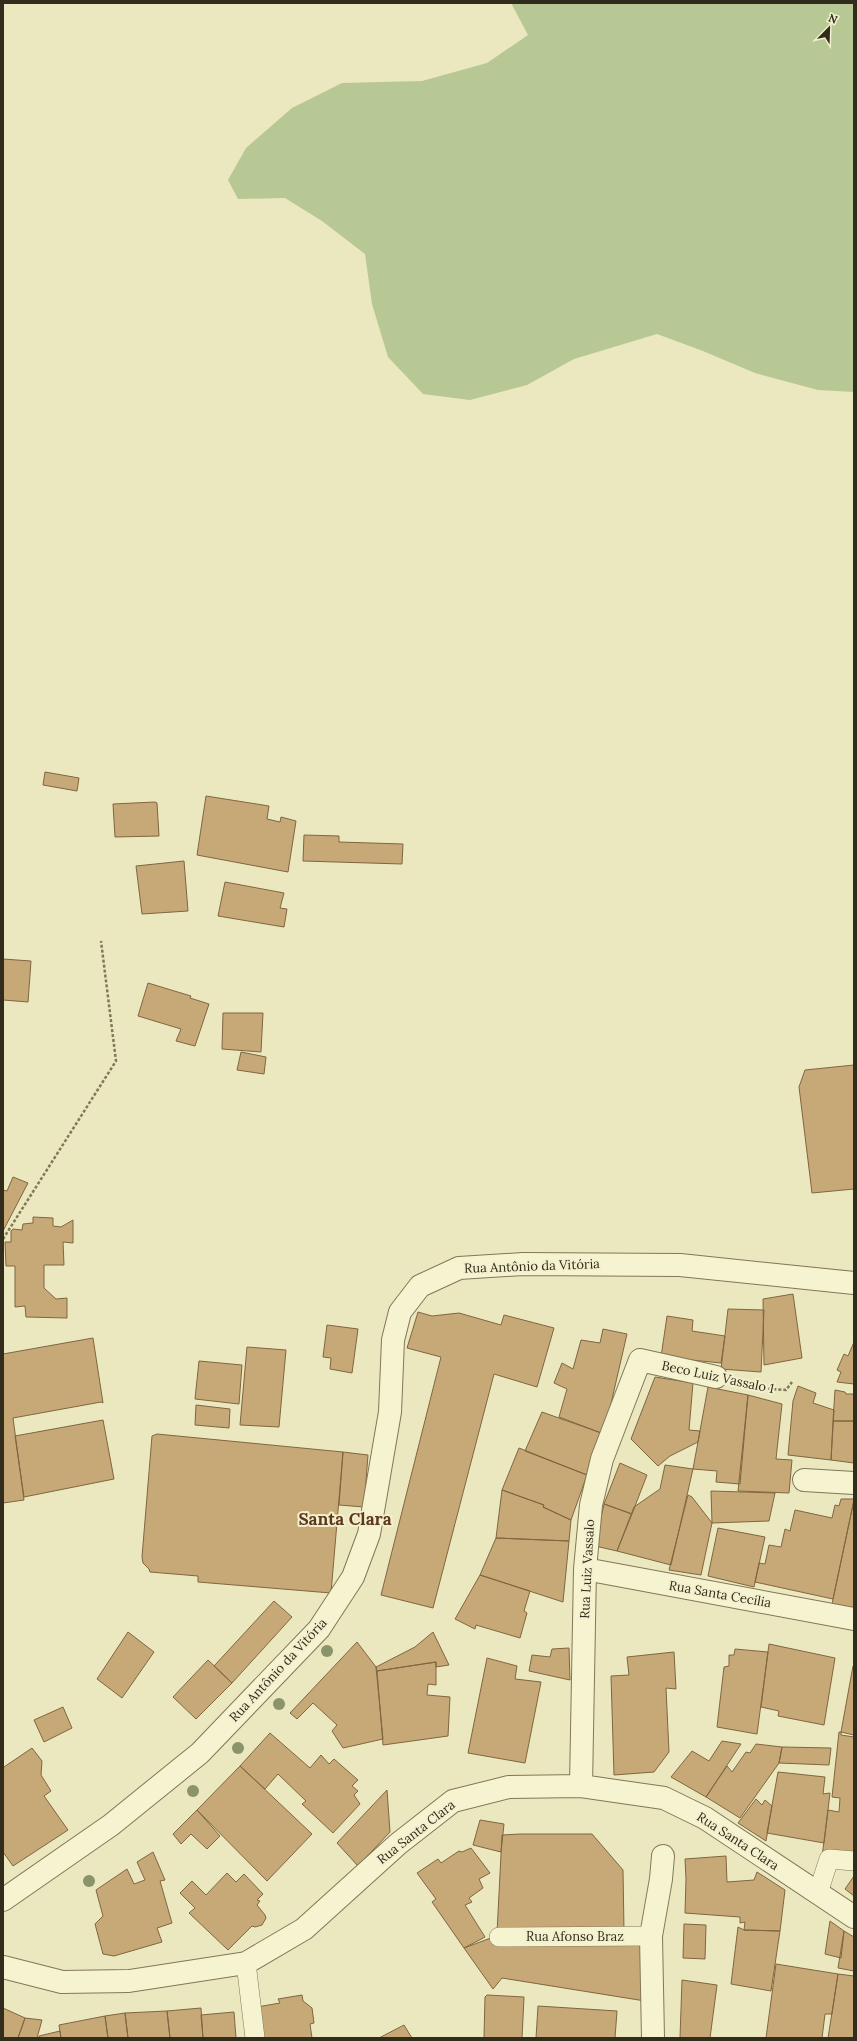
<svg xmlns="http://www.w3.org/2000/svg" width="857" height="2041" font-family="Lora,serif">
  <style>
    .green { fill: #b7c894 }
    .building { fill: #c7a977; stroke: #806640 }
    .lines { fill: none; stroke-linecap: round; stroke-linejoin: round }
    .service-casing { stroke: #827758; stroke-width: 20 }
    .minor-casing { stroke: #827758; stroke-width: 24 }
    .path { stroke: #827758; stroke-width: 2.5; stroke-dasharray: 3 2; stroke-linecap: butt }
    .service { stroke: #f6f3d1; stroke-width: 19 }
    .minor { stroke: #f6f3d1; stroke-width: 22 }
    .tree { fill: #8a936a }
    .labels { text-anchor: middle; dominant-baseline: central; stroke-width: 4; stroke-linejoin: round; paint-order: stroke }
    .street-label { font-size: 13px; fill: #322c1c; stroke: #f3f0ce }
    .district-label { font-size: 17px; font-weight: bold; fill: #5d381e; stroke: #f3f0ce }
  </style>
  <rect width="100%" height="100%" fill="#ebe7bf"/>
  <path class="green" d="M511,3H854V392L818,390L755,373L703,351L657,334L574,359L527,385L470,400L423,394L388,357L372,304L365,254L322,221L285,198L238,199L228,180L246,148L292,108L342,83L422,81L487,63L528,35Z"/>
  <path class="building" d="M45,772L79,778L77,791L43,785Z
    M206,796L269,806L267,819L280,822L281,817L296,821L288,872L197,855Z
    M155,802L157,803L159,836L115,837L113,804Z
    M304,835L339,836V842L403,844L402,864L303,861Z
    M184,861L188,911L142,914L136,866Z
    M225,882L284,893L280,908L287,909L284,927L218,916Z
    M3,959L31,961L28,1002L3,1000Z
    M148,983L191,996L190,998L209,1004L195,1046L176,1041L181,1029L138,1016Z
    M223,1013H263L261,1052L222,1049Z
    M241,1052L266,1057L264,1074L237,1070Z
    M854,1065V1189L812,1193L799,1087L805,1070Z
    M13,1177L28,1183L3,1231V1190L7,1191Z
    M33,1217L53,1218V1226L61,1227L73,1220V1243L63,1242L64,1265H44V1288L56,1299L67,1298V1318L26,1317L25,1306L15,1307V1266H6L5,1242H11V1231L13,1229L22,1230L23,1224L33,1223Z
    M793,1294L802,1358L764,1365L763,1299Z
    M728,1309L764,1310L761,1372L721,1369Z
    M418,1312L432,1316L459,1313L501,1325L504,1315L554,1328L537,1387L494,1374L433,1608L381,1595L441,1357L407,1348Z
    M667,1316L693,1320L692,1331L725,1336L721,1363L661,1357Z
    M327,1325L358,1329L352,1373L330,1369L331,1358L323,1357Z
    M603,1329L627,1334L604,1434L559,1417L567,1389L554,1383L562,1363L573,1369L581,1340L600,1343Z
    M93,1338L103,1403L101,1402L13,1418L24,1500L3,1503V1354Z
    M854,1342V1384L837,1382L841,1372L837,1370L844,1354L848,1356Z
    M247,1347L286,1350L279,1427L240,1425Z
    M199,1361L242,1365L239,1404L195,1399Z
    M655,1377L693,1383L689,1430L700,1431L698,1442L670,1456L658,1466L631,1439Z
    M798,1386L816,1393L813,1403L834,1410L831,1460L788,1455L793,1401Z
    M708,1387L748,1395L740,1484L716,1482L717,1471L693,1469Z
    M835,1390L845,1392L846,1394H854V1421H833Z
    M748,1395L782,1404L776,1459L792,1460L789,1493L738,1491Z
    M196,1405L230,1409L229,1428L195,1425Z
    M542,1412L604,1434L587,1475L525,1451Z
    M103,1420L114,1479L24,1497L15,1436Z
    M833,1421H854V1463L831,1460Z
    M157,1434L343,1452L331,1593L198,1582V1576L150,1572L149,1569L143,1563L142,1557L152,1436Z
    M519,1448L587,1475L571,1520L543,1507L544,1505L502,1490Z
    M343,1452L368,1455L364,1507L339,1505Z
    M620,1463L647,1475L632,1514L604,1504Z
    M665,1465L693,1469L671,1565L617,1551L634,1507L660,1489Z
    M502,1490L544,1505L543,1507L571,1520L569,1541L496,1538Z
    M711,1491L775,1493L769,1521L712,1523Z
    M688,1495L692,1497L712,1523L701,1575L669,1570Z
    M841,1499H854V1500L833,1599L755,1582L759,1563L765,1564L769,1545L781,1547L785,1529L790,1531L795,1510L832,1518L835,1505L839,1506Z
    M854,1500V1609L832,1604Z
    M604,1504L632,1514L617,1551L595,1546Z
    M718,1528L765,1537L754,1587L708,1576Z
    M496,1538L569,1541L563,1602L480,1575Z
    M480,1575L530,1591L524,1611L527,1613L520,1638L476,1625L475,1629L455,1619Z
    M274,1601L292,1617L232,1683L214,1666Z
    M128,1632L154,1652L122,1698L97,1679Z
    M433,1632L449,1665L436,1667V1662L377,1671L376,1667L415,1647Z
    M357,1642L376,1667L383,1739L343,1748L332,1731L337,1725L313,1703L297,1719L290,1713Z
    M769,1644L835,1658L824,1725L778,1716L779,1711L761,1707Z
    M569,1648L570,1680L529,1671L532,1655L550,1657L552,1649Z
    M735,1649L768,1652L757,1734L717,1727L724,1667L729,1666V1655H734Z
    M674,1652L676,1689L666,1688L669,1752L654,1772L614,1775L611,1676L629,1675L627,1657Z
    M487,1658L517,1666L515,1679L541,1682L525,1763L468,1753Z
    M208,1660L232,1683L196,1719L173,1697Z
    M436,1662V1685L428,1684L427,1695L450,1697L448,1736L383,1745L377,1671Z
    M853,1666H854V1735L841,1732Z
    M63,1707L72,1728L44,1742L34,1720Z
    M839,1732H841V1735L854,1737V1859L822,1857L828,1810L839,1812L840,1798L832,1797Z
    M270,1733L310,1768L321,1755L329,1764L334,1759L358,1780L352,1786L358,1791L354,1795L360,1804L333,1833L302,1804L306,1801L278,1774L265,1789L240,1766Z
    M722,1741L741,1744L706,1797L671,1777L692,1751L709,1761Z
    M756,1744L782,1747L779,1763L740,1818L706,1797L727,1766L732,1772L746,1752L750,1753Z
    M782,1747L831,1748L829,1765L779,1763Z
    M32,1748L42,1761L41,1775L51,1791L44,1796L68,1830L13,1866L3,1852V1766L4,1767Z
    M240,1766L312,1834L267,1881L197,1810Z
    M778,1772L825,1777L823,1794L830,1793L824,1843L767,1833Z
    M387,1790L390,1832L358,1866L337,1843Z
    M756,1799L762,1805L765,1800L772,1806L766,1841L738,1823Z
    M197,1810L220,1836L207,1849L191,1834L181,1844L173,1834Z
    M480,1820L504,1824L501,1852L473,1845Z
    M520,1834H592L623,1870L624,1931L497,1933L502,1835Z
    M471,1848L490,1873L479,1879L483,1888L469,1898L472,1902L465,1905L485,1937L464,1948L432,1902L436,1899L417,1873L438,1859L441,1863L459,1851L462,1852Z
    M153,1852L165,1880L160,1881L172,1923L157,1928L162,1942L114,1956L103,1954L95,1924L103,1916L96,1890L127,1869L134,1884L145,1880L137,1862Z
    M726,1856L727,1882L754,1880L757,1872L785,1890L780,1931L744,1930L745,1922L740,1923V1917L685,1913L686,1879L685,1859Z
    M227,1873L236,1882L244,1874L263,1894L257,1900L260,1901L257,1905L265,1915L266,1918L262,1925L255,1927L252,1926L228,1950L189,1913L195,1908L180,1893L192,1881L206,1895Z
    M854,1876V1896L845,1889Z
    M830,1921L844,1931L841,1958L825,1954Z
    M684,1924L706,1925L705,1959L683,1958Z
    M738,1927L744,1930L780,1931L771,1991L731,1984Z
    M844,1931L854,1937V1971L838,1968Z
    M496,1936L641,1939L645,2001L502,1978L493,1989L464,1948Z
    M776,1964L838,1974L832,2014H825L822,2038H766Z
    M838,1974L854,1976V2038H828Z
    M682,1980L717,1985L710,2038H680Z
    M302,1995L303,2001L312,2008L314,2023L310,2024L312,2038H261L257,2007L280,2003L278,1999Z
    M487,1995L524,1997L522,2038H484L485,1997Z
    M538,2006L617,2011L615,2038H536Z
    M3,2008L25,2018L18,2038H3Z
    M201,2008L203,2038H170L167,2011Z
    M167,2011L170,2038H128L125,2013Z
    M234,2012L236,2038H203L201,2015Z
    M125,2013L128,2038H108L105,2016Z
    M105,2016L108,2038H61L59,2025Z
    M25,2018L42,2020L37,2038H18Z
    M404,2025L412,2038H379Z
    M60,2031L61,2038H39V2036Z"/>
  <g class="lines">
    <defs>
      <path id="service" d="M818,1893L829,1859L854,1861
        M499,1937L651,1936
        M246,1963L255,2038"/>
      <path id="minor" d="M804,1480L854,1483
        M585,1569L854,1619
        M581,1786L585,1569L591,1505L602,1459L640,1360L716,1377
        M3,1900L111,1825L200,1753L319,1629L353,1577L369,1534L390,1412L393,1340L400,1312L420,1286L459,1268L523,1264L680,1265L854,1283
        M3,1967L62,1982L129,1981L246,1963L304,1929L398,1844L453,1801L509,1787L581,1786L664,1798L705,1818L854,1917
        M653,2038L651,1936L661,1879L663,1856"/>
    </defs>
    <use href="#service" class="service-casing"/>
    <use href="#minor" class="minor-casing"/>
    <path class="path" d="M3,1239L116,1061L101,941
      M744,1383L771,1389L786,1390L792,1382"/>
    <use href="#service" class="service"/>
    <use href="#minor" class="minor"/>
  </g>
  <g class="tree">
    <circle cx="327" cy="1651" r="6"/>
    <circle cx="279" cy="1704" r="6"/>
    <circle cx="238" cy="1748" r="6"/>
    <circle cx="193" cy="1791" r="6"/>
    <circle cx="89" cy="1881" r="6"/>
  </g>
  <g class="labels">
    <g class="street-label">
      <text transform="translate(532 1266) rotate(-2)">Rua Antônio da Vitória</text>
      <text transform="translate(718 1377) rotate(12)">Beco Luiz Vassalo 1</text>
      <text transform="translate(587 1569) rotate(-87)">Rua Luiz Vassalo</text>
      <text transform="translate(720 1594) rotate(10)">Rua Santa Cecília</text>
      <text transform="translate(278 1670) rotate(-47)">Rua Antônio da Vitória</text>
      <text transform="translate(416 1832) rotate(-38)">Rua Santa Clara</text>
      <text transform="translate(738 1841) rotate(33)">Rua Santa Clara</text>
      <text x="575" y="1936">Rua Afonso Braz</text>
    </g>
    <g class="district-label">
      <text x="345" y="1519">Santa Clara</text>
    </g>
  </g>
  <rect width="857" height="2041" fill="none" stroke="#322c1c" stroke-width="8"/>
  <g transform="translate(829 28) rotate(23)" stroke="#f3f0ce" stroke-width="3" paint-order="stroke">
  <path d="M0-3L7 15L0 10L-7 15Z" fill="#322c1c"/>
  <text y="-6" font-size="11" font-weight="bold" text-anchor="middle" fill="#322c1c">N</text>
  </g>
</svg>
